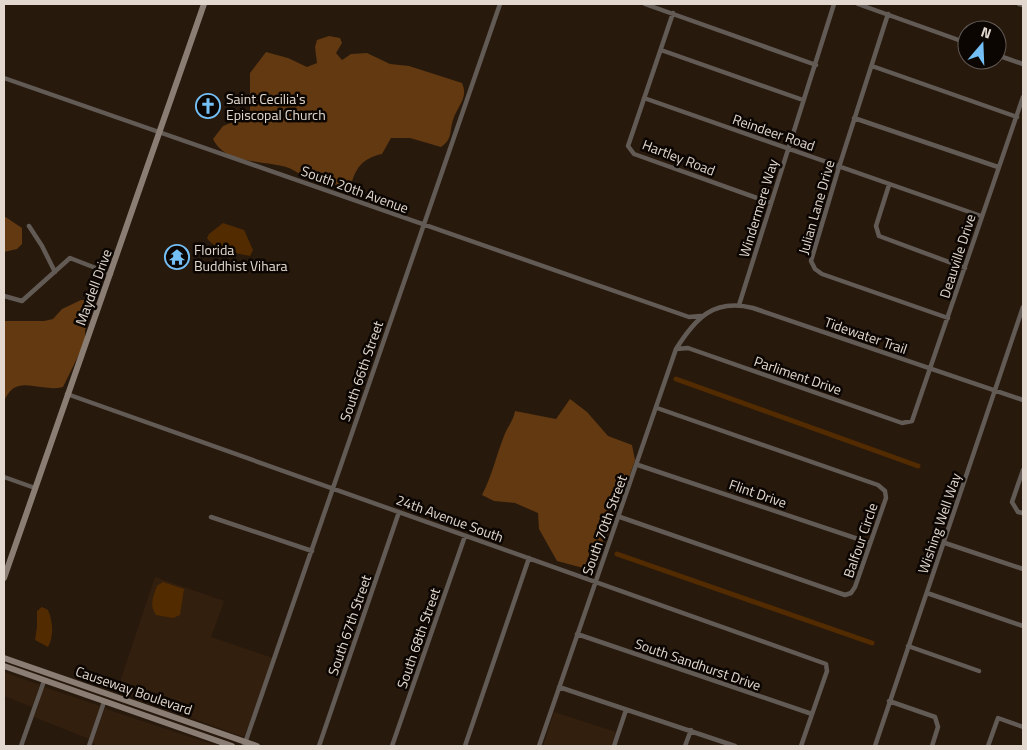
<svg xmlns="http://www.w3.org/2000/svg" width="1027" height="750" font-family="'Titillium Web',sans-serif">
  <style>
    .built { fill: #331f0e }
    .forest { fill: #623910 }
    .water { fill: #532b00 }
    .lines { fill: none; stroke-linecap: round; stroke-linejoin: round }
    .canal { stroke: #532b00; stroke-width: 5 }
    .street { stroke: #625a54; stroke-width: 4.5 }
    .secondary { stroke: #8a7d73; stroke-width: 6 }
    .labels { text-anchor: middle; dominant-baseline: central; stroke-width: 5; stroke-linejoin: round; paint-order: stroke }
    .poi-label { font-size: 14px; fill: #e2d8cf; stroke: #0c0603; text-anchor: start }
    .street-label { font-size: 14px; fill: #e2d8cf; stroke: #0c0603 }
  </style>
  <rect width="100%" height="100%" fill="#28190d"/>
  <path class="built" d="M155,577L224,601L211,637L273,658L244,737L117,691Z
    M4,672L40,685L32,707L4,696Z
    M44,687L100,706L89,739L34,717Z
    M105,708L112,711L217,746H96L93,742Z
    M554,712L616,732L611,746H543Z"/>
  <path class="forest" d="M329,36L340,38L342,43L336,53L342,60L351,54L367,53L390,64L409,66L462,83C469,98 457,106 453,120C449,132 453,139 441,147L410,138H391L382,154C363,158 355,168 351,186C335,188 317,184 303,176C298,173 294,170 289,168C266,160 225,165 213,139L223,126L238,120L250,112V73L266,52L288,58L307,67L317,63L315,47L317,40Z
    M4,216L22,228V244L17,249L4,252Z
    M81,300H95L85,330V342L63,387C39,393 15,372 4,402V321H44L53,319L62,309Z
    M570,399L587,412L608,436L632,445L635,460L625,489L604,538L597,562L587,569L557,561L539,529L538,513L515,503L494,501L482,495C492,476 496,456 504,436C507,427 513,422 515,411L556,419Z"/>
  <path class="water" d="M223,223L244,230L253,250L250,256C236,253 216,251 207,238L209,234Z
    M163,582L184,589L180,615L173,618L156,615C149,605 153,597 157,586Z
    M42,607L48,610C53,622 54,636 48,647L35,640L37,627V611Z"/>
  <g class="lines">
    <path class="canal" d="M676,379L918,466
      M617,554L872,643"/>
    <path class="street" d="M645,4L816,65
      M858,4L967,43
      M1019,4L1023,5
      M673,13L628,146L634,154L771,203
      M888,14L839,167L811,261L815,269L822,274L948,318
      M661,50L803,100
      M997,55L1023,64
      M872,66L1017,117
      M4,78L689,317L701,316
      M644,98L981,216
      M854,118L998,167
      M889,185L876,226L879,236L965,268
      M29,226L42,246L55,272
      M4,296L22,301L70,258L111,274
      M739,305L834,4
      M676,349L688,348L902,423L912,421L1023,97
      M67,394L826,664L827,671L801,746
      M638,465L870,543
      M1023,470L1012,502L1018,512L1023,513
      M4,477L35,488
      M211,517L312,551
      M620,517L845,595L851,593L855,587L886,498L885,491L878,485L657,408
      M945,543L1023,569
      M927,593L1023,626
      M577,634L812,714
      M908,646L979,671
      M559,687L735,746
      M889,701L935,717L938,727L932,746
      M21,746L44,681
      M89,746L104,702
      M244,746L500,4
      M319,746L399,512
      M392,746L465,536
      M465,746L529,558
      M539,746L676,349C695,319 713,298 753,308L1023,400
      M614,746L626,710
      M685,746L691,730
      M875,746L1023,307
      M988,746L998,718L1023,727"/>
    <path class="secondary" d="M4,578L204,4
      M4,658L257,746
      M4,666L232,746"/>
  </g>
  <defs>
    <symbol id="church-ring" viewBox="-11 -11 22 22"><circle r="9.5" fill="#0c0603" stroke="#74c0f6" stroke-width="1.5"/><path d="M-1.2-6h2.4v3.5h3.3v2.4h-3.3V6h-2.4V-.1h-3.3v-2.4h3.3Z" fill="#74c0f6"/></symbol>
    <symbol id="temple-ring" viewBox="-11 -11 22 22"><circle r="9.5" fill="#0c0603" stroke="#74c0f6" stroke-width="1.5"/><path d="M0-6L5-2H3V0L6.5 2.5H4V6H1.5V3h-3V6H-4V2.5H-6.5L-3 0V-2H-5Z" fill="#74c0f6"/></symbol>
  </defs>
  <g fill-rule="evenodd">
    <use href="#church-ring" x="194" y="92" width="28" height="28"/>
    <use href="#temple-ring" x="163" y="243" width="28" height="28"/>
  </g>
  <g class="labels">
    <g class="poi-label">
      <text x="226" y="98">Saint Cecilia's<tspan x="226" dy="16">Episcopal Church</tspan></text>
      <text x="194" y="249">Florida<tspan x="194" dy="16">Buddhist Vihara</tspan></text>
    </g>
    <g class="street-label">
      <text transform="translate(774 132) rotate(19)">Reindeer Road</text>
      <text transform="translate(679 157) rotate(21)">Hartley Road</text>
      <text transform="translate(355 189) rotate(20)">South 20th Avenue</text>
      <text transform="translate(816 207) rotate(-74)">Julian Lane Drive</text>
      <text transform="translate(758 208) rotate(-73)">Windermere Way</text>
      <text transform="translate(957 256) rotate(-72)">Deauville Drive</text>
      <text transform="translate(93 287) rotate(-70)">Maydell Drive</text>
      <text transform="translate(866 335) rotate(19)">Tidewater Trail</text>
      <text transform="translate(361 371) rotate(-71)">South 66th Street</text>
      <text transform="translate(798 375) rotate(19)">Parliment Drive</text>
      <text transform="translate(758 493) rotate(19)">Flint Drive</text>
      <text transform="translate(450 518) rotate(20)">24th Avenue South</text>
      <text transform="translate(939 523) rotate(-71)">Wishing Well Way</text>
      <text transform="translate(604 525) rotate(-70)">South 70th Street</text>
      <text transform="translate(860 540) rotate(-71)">Balfour Circle</text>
      <text transform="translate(349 625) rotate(-71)">South 67th Street</text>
      <text transform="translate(418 638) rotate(-71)">South 68th Street</text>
      <text transform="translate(698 664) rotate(19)">South Sandhurst Drive</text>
      <text transform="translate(134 690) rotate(19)">Causeway Boulevard</text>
    </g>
  </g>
  <rect width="1027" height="750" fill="none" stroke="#e2d8cf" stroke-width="10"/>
  <g transform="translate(982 45) rotate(19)"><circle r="24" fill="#0c0603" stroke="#625a55"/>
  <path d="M0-4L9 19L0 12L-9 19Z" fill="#74c0f6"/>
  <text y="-8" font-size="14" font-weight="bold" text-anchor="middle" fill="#e2d8cf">N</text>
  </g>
</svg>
